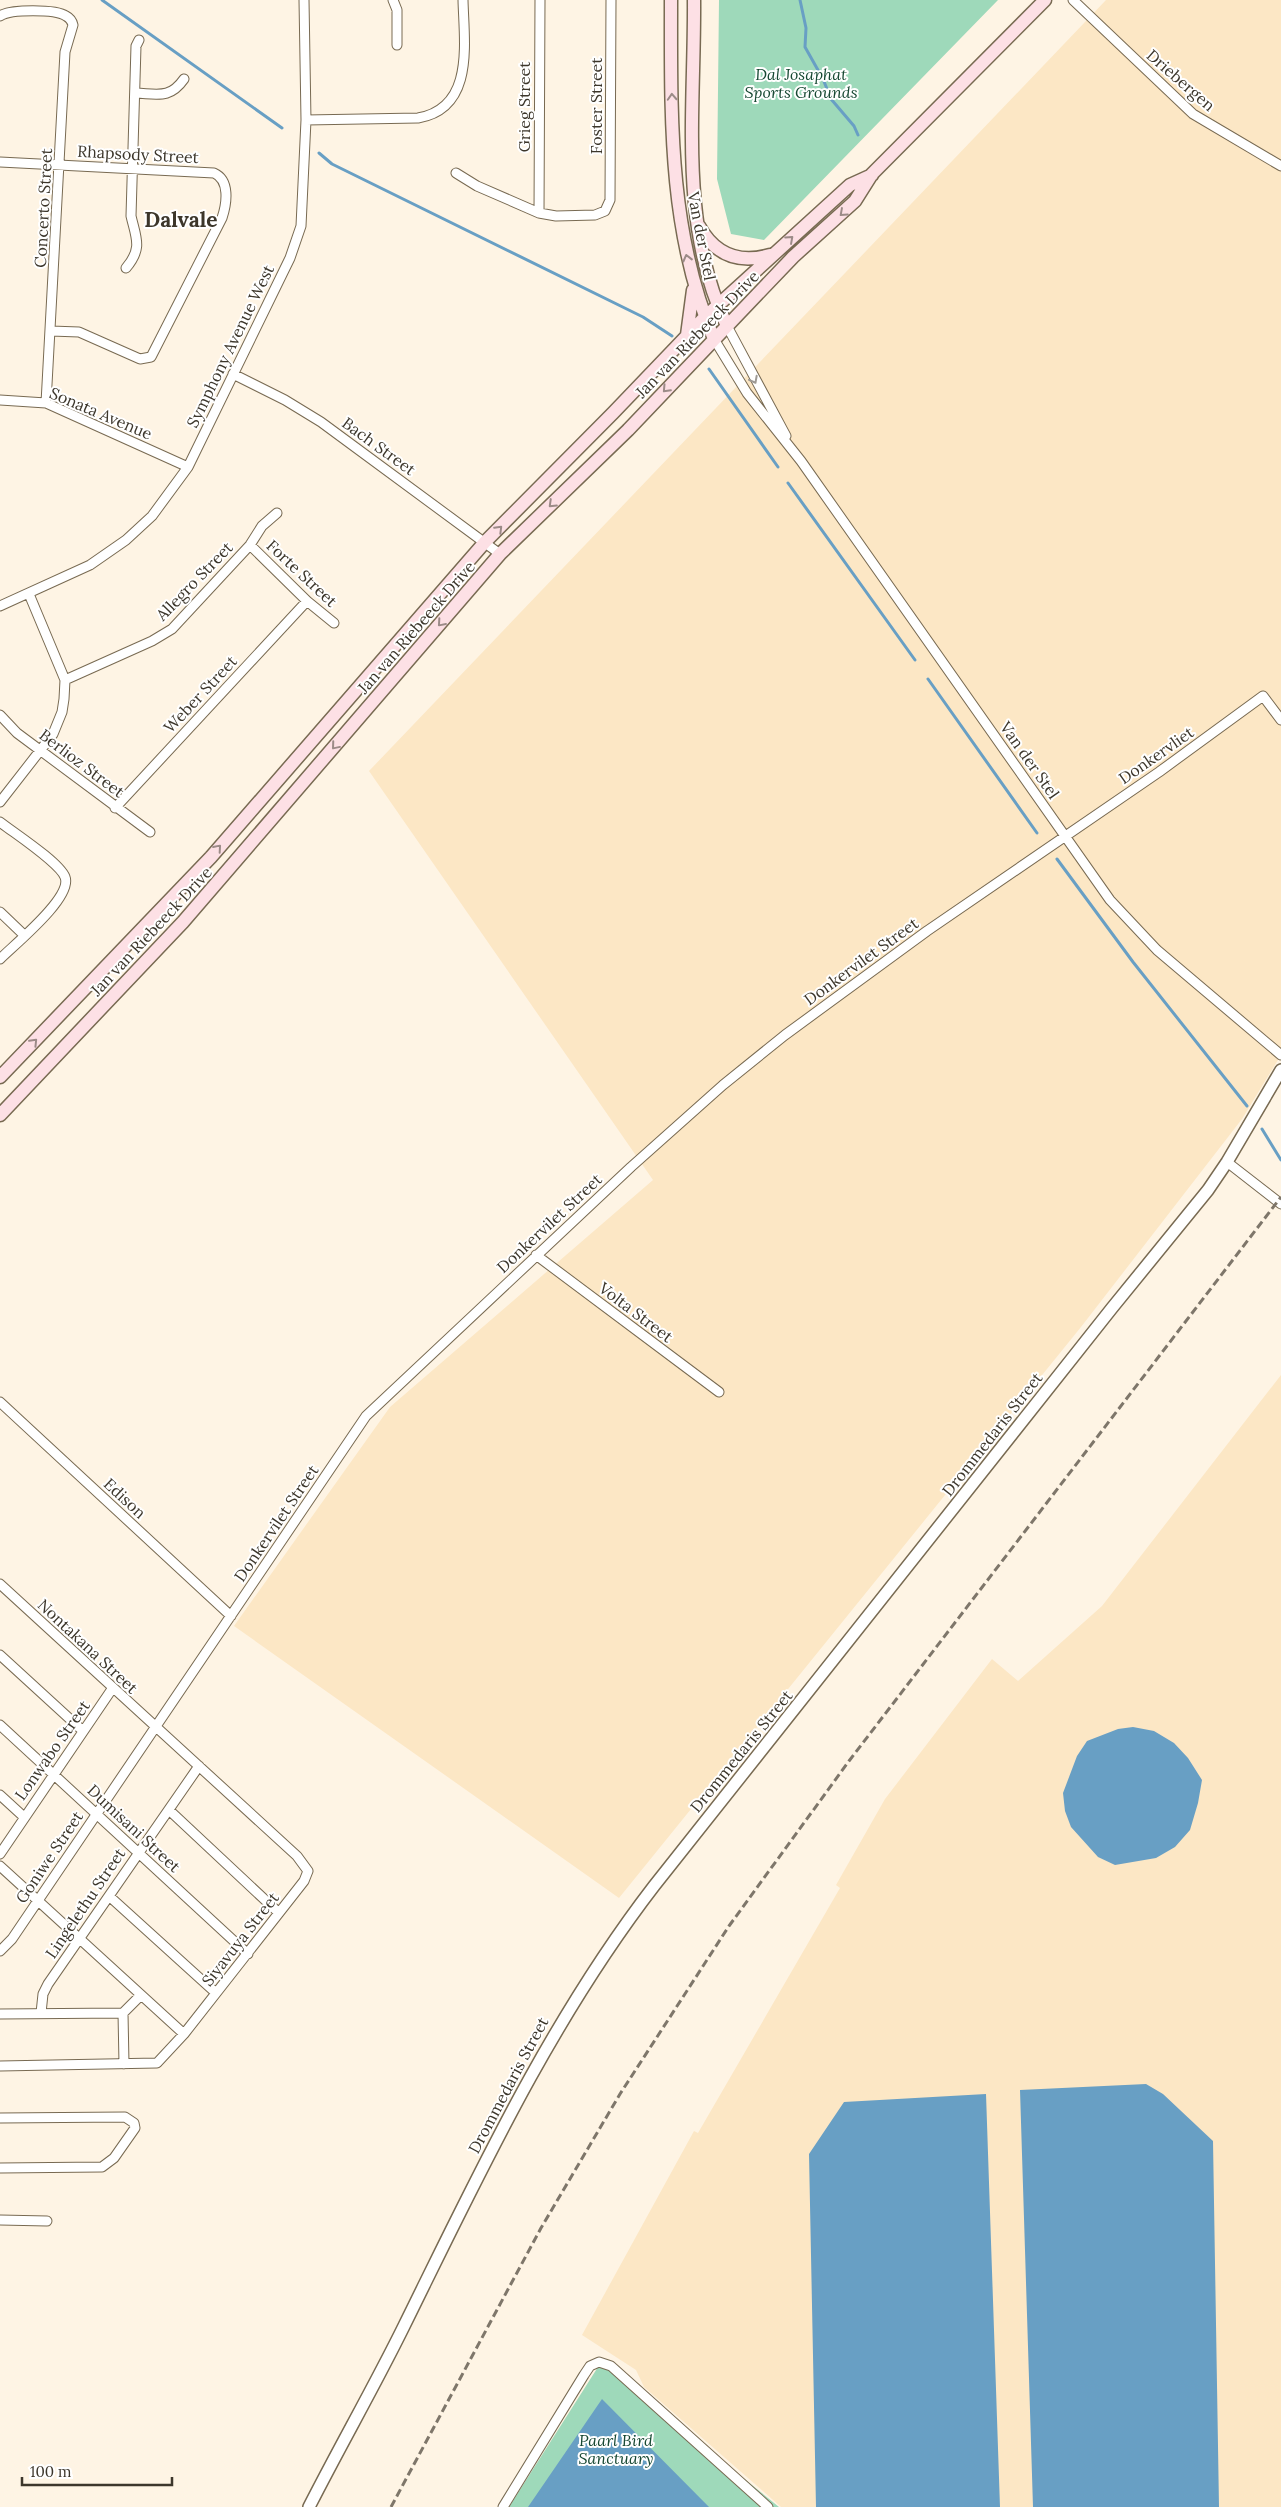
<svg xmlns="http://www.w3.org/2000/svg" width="1281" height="2507" font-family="Lora,serif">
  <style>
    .built { fill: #fce7c5 }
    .green { fill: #9ed9ba }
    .water { fill: #689fc4 }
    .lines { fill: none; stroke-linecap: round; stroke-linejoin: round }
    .stream { stroke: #689fc4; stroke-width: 3 }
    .minor-casing { stroke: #786a52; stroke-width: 11 }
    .tertiary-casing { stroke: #786a52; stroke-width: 14 }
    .secondary-casing { stroke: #786a52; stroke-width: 15 }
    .minor { stroke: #fff; stroke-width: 9 }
    .tertiary { stroke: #fff; stroke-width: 11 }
    .secondary { stroke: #fde0e5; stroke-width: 12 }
    .rail { stroke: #7e766a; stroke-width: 3; stroke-dasharray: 8 4; stroke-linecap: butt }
    .oneway { stroke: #9c8b88 }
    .oneway2 { stroke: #9e9a95 }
    .labels { text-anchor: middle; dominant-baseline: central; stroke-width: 4; stroke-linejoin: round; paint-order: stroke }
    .park-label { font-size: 16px; font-style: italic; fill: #164832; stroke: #fff }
    .street-label { font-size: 16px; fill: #3c362b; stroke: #fff }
    .district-label { font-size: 21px; font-weight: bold; fill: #3c362b; stroke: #fff }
  </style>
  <rect width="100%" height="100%" fill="#fef4e4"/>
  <path class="built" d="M1106,0H1281V1055L1242,1119L1081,1327L619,1898L234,1626L390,1407L653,1180L369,771Z
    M1281,1375V2507H781L644,2387L636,2370L582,2335L694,2131L698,2133L840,1888L836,1885L885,1799L992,1659L1018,1681L1102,1606Z"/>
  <path class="green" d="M719,0H998L764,240L731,234L717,179Z
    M598,2367L609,2369L779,2507H509Z"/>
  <path class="water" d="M1133,1727L1154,1731L1174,1743L1188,1758L1202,1780L1198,1803L1190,1830L1175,1847L1156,1858L1115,1865L1098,1857L1071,1827L1065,1811L1063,1793L1077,1756L1087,1741L1118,1729Z
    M1146,2084L1163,2094L1213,2141L1219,2507H1033L1020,2090Z
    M986,2094L1000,2507H816L809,2154L844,2102Z
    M602,2399L709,2507H528Z"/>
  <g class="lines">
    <path class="stream" d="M102,0L282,128
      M800,0L806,28L805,47L823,79L831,99L854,126L858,135
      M319,153L332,164L643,317L672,336
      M709,369L778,467
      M788,483L915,660
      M928,679L1037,833
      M1057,859L1133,962L1247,1106
      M1262,1129L1281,1160"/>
    <defs>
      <path id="minor" d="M393,0L397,10V45
        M1073,0L1193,114L1281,166
        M0,16C10,9 56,9 66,16C70,18 72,21 73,25L65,52L46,403
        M136,93C158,94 170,99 184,79
        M306,120L418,118C475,108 464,43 463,0
        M0,162L214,173C230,180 227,203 222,218L151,357L140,359L79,332L51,331
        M456,173L477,186L539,213L556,216L595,215L605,211L610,200L611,0
        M539,213L540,0
        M126,268C143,248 136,238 131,216L136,46L139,40
        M727,326L786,436
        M714,339L747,393L801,461L1110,900L1157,950L1281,1055
        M233,374L285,400L321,422L500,554
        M0,400L46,403L188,467
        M250,545L307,601L334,623
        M0,606L90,565L126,540L152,516L188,467L290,258L301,226L306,120L304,0
        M65,680L152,641L172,629L250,545L262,526L277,513
        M0,715L17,733L150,832
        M0,802L53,734L62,712L64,699L65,680L29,594
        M115,808L307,601
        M0,822C14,833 59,862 65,877C73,897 15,944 0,959
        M0,912L24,935
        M1227,1162L1281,1204
        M536,1255L719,1392
        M0,1402L231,1616
        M0,1584L297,1856L308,1871L304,1881L184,2034L157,2063L0,2066
        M0,1655L83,1731
        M0,1725L248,1954
        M0,1795L24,1817
        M169,1810L279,1913
        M0,1854L112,1689
        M0,1866L184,2034
        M109,1896L216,1993
        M0,1951L12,1939L366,1416L631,1167L723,1085L785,1035L927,931L1159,772L1263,696L1281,720
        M41,2013L43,1994L48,1984L199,1766
        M0,2014L123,2013
        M124,2064L123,2013L140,1996
        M0,2118L125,2117L134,2123L135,2128L114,2158L102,2167L0,2168
        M0,2220L47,2221
        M503,2507L584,2375L590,2366L599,2362L611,2366L768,2507"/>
      <path id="tertiary" d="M309,2507C340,2446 374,2387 404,2326C479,2174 550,2021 654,1886L1112,1308L1208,1190L1227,1162L1281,1070"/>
      <path id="secondary" d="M671,0C671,115 668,232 714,339
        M694,0C695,110 678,224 727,326
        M699,226C715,255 739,264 770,255
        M687,335L693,290
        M0,1077L211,857L485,542L613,413L705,317L850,185L872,175
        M0,1115L183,922L500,554L628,430L793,257L855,201L872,174L1045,0"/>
    </defs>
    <use href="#minor" class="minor-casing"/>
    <use href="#tertiary" class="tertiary-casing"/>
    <use href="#secondary" class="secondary-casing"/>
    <use href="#minor" class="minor"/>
    <use href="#tertiary" class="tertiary"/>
    <use href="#secondary" class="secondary"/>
    <path class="rail" d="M391,2507L541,2228L620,2094L729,1926L849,1761L1281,1197"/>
  </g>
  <defs><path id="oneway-chevron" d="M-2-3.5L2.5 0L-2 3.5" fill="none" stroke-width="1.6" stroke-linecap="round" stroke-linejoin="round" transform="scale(1.25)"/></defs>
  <g class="oneway">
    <use href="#oneway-chevron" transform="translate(672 97) rotate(-93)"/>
    <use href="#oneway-chevron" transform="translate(843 213) rotate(138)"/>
    <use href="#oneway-chevron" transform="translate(790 239) rotate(-42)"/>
    <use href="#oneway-chevron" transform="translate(687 258) rotate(-104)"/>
    <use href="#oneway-chevron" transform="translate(666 389) rotate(133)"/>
    <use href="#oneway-chevron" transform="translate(552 504) rotate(136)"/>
    <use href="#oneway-chevron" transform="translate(499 529) rotate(-45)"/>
    <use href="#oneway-chevron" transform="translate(441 623) rotate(131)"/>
    <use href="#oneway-chevron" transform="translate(335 746) rotate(130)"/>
    <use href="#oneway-chevron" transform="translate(218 848) rotate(-49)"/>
    <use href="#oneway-chevron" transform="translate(34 1042) rotate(-46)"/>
  </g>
  <use class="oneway2" href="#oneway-chevron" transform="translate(754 380) rotate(62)"/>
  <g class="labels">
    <g class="park-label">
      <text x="801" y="74">Dal Josaphat<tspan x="801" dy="18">Sports Grounds</tspan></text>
      <text x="616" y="2440">Paarl Bird<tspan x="616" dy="18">Sanctuary</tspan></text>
    </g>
    <g class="street-label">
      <text transform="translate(1181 80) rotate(41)">Driebergen</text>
      <text transform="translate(596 106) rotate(-90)">Foster Street</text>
      <text transform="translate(524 107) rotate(-90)">Grieg Street</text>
      <text transform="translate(138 154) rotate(3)">Rhapsody Street</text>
      <text transform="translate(43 208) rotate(-87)">Concerto Street</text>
      <text transform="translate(702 236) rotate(79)">Van der Stel</text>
      <text transform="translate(697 334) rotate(-46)">Jan van Riebeeck Drive</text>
      <text transform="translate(230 346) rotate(-64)">Symphony Avenue West</text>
      <text transform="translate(101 413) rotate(23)">Sonata Avenue</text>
      <text transform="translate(379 446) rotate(36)">Bach Street</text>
      <text transform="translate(302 573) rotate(43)">Forte Street</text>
      <text transform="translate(194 581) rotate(-46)">Allegro Street</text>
      <text transform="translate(416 627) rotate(-49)">Jan van Riebeeck Drive</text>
      <text transform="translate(200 694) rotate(-47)">Weber Street</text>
      <text transform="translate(1156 755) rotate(-35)">Donkervliet</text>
      <text transform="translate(1030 760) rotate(55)">Van der Stel</text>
      <text transform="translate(82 763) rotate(37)">Berlioz Street</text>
      <text transform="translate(151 931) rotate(-47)">Jan van Riebeeck Drive</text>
      <text transform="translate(861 961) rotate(-36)">Donkervilet Street</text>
      <text transform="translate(549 1223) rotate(-43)">Donkervilet Street</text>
      <text transform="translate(636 1312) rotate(37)">Volta Street</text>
      <text transform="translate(992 1434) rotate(-52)">Drommedaris Street</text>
      <text transform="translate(125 1498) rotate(43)">Edison</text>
      <text transform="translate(276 1523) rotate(-56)">Donkervilet Street</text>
      <text transform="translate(88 1646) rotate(43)">Nontakana Street</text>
      <text transform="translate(52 1750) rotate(-55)">Lonwabo Street</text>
      <text transform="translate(741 1751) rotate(-51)">Drommedaris Street</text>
      <text transform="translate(134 1828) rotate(43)">Dumisani Street</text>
      <text transform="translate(49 1857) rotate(-56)">Goniwe Street</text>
      <text transform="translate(85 1903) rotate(-56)">Lingelethu Street</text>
      <text transform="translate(240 1939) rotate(-52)">Siyavuya Street</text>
      <text transform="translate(508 2085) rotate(-62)">Drommedaris Street</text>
    </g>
    <g class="district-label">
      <text x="181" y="219">Dalvale</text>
    </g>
  </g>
  <path d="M22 2477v8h150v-8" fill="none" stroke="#3c362b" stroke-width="2.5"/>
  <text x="30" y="2477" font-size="15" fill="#3c362b" stroke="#ffffff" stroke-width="4" paint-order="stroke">100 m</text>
</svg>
